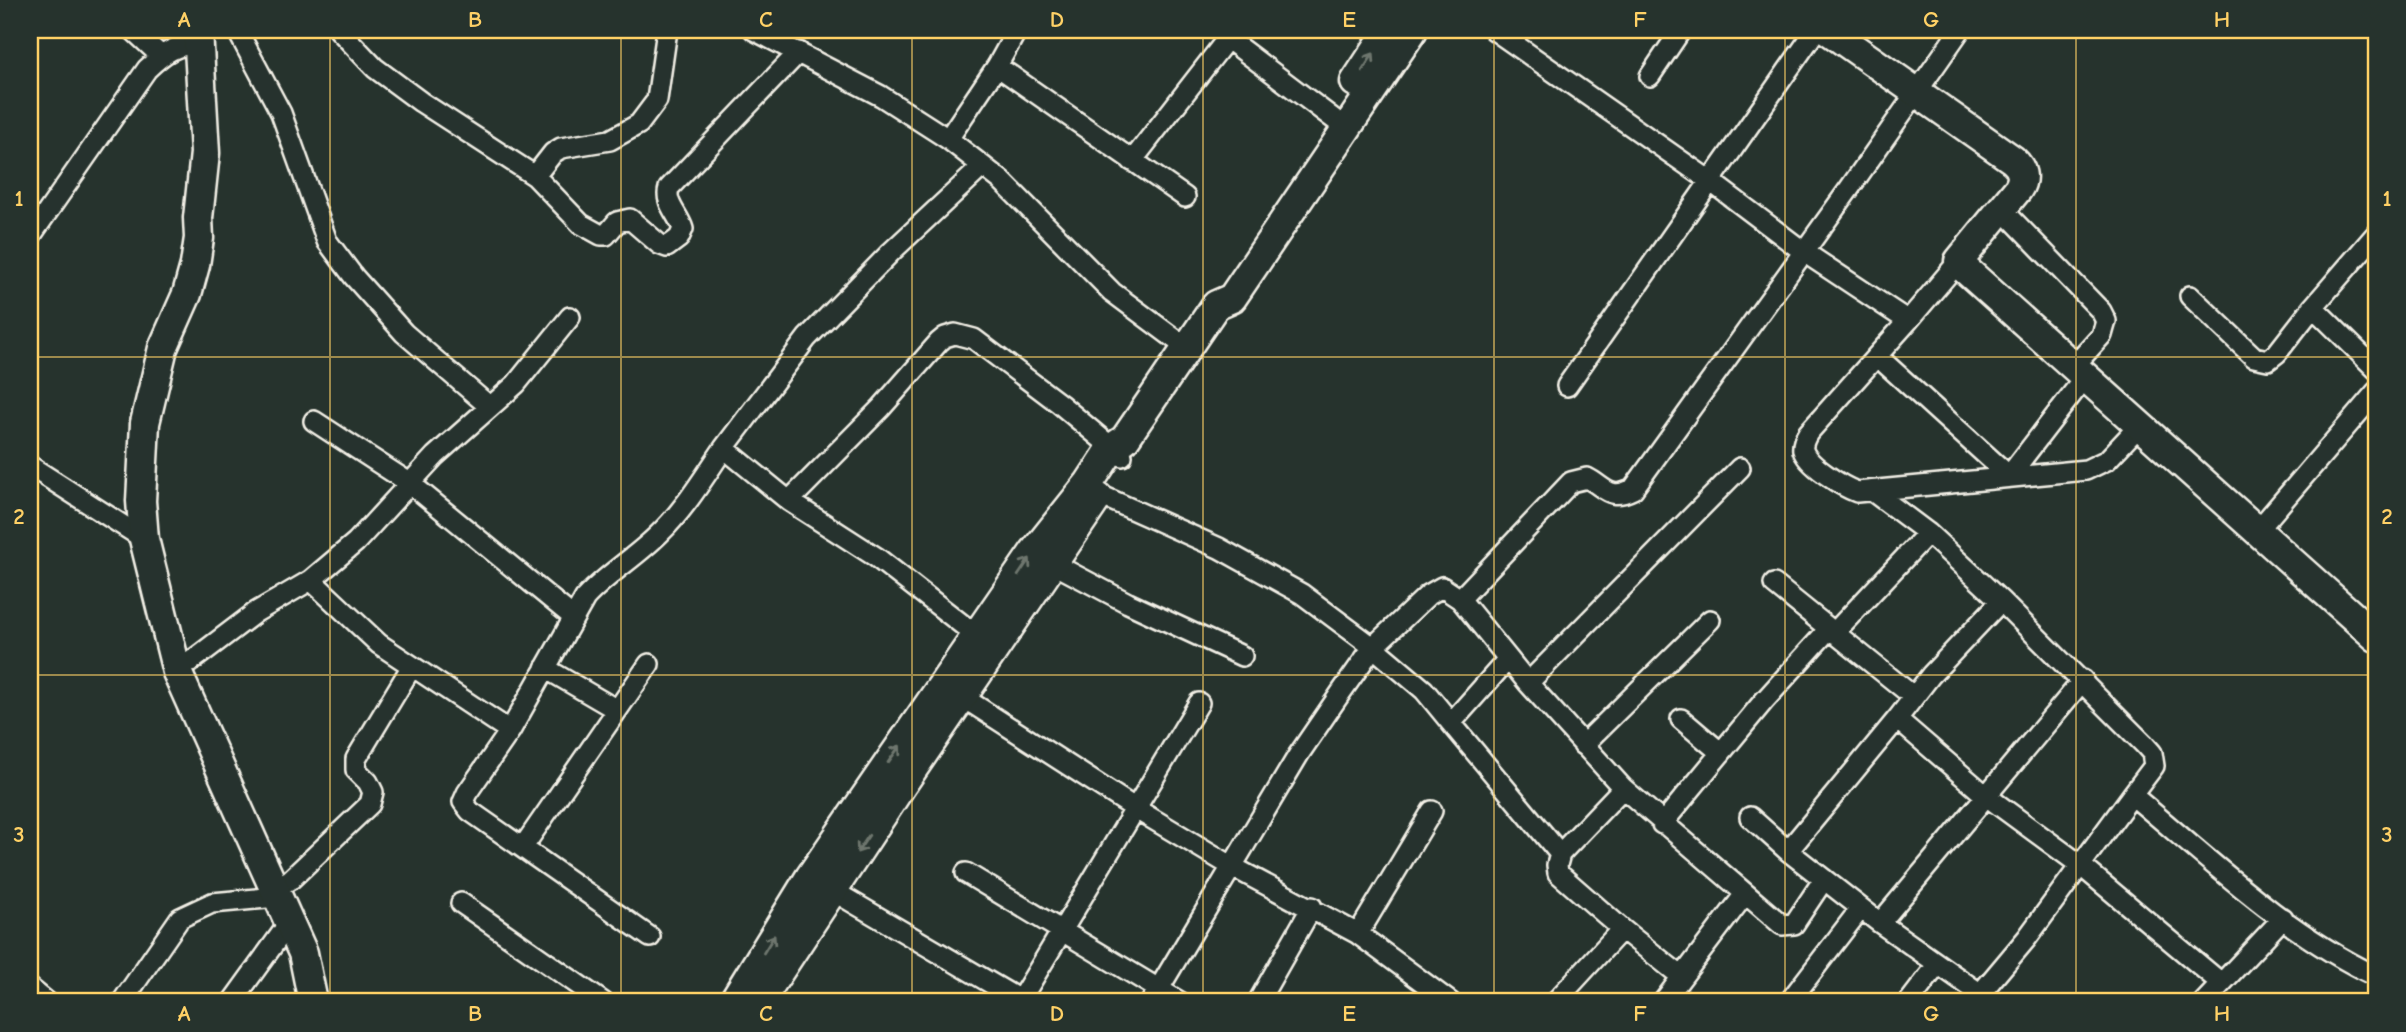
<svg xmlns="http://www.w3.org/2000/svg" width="2406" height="1032" font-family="'Comic Neue',sans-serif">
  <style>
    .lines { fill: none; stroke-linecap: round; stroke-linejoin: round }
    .street-casing { stroke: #f4f1e8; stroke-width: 24 }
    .secondary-casing { stroke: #f4f1e8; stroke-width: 33 }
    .street { stroke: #26332d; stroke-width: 19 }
    .secondary { stroke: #26332d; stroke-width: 28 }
    .oneway { stroke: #6e766e }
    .grid { fill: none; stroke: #ffd166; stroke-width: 2; stroke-opacity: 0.55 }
    .neatline { fill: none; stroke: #ffd166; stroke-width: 2.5 }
    .grid-label { font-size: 23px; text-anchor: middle; font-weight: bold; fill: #ffd166 }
  </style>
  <rect width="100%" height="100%" fill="#26332d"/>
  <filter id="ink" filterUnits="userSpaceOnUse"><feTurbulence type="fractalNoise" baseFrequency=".0143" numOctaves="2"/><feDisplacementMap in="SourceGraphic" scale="14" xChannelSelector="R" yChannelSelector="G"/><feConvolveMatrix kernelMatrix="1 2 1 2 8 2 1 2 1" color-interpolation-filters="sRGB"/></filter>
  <g filter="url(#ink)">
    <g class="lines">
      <defs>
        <path id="street" d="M133,30L161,56
          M237,30L281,113L327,241L354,277L404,333L490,407
          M339,30L375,68L421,102L535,176L581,224L601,235H606L617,222L630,219L659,244L667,247L679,238L683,229C679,215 664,203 669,188L799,52
          M754,30L881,96L948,139L1002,181L1112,292L1187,348
          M1494,30L1710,181L1804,252L1908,321
          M1228,39L1347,129
          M997,66L1185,197
          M1650,76L1681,30
          M948,139L997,66L1017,30
          M1132,161L1234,30
          M535,176L553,153L561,148L610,140L639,124L657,100L667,30
          M2001,208L2101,311L2106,321L2102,335L2074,366
          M30,237L147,69C165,52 175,45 199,43
          M1959,261L1908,321L1808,433C1805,438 1802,444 1803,450C1807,465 1843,487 1857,492L2086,470L2107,460L2140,425
          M2190,296L2254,357L2268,360L2277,353L2313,307L2376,234
          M2313,307L2376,369
          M1877,356L2009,476L2086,376
          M1567,386L1816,30
          M314,421L411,484L573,617
          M724,448L807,338L891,252L983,166
          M30,466L144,539
          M1872,491L1928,533L2001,601L2144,744L2152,753L2154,766L2132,795C2209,859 2285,933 2376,976
          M1100,495L1219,548L1302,594L1373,647L1424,690L1451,723L1508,659
          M789,501L881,408L939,342L945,337L955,334L974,339L1060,404L1122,456
          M2258,530L2376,392
          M1054,564L1128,603L1242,656
          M311,580L379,644L510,731
          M1774,584L1914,697
          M1460,599L1571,482L1587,478C1605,487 1609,501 1633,489L1849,189L1960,30
          M2001,601L1931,675L1897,719L1985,795L2079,864L2221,983
          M1834,633L1928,533
          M545,668L617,710
          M177,672L256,612L311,580L356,542L435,456L516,384L570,317
          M1528,683L1740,468
          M964,698L1136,809L1233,867L1358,934L1450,1002
          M1681,719L1721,753
          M1451,723L1560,854L1623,788
          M1583,745L1710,620
          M1750,817L1788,851L1897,719
          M1662,824L1763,702L1829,629
          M523,847L649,664
          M1788,851L1880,923L1992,1002
          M1560,854L1557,865L1558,873L1622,929L1682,977
          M966,873L1180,1002
          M823,885L1023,1002
          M273,890L291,879L370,804L373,792L368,782L356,770V759L412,666
          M461,903L603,1002
          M1880,923L2083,680
          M1358,934L1432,811
          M650,937L470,811L463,802L467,793L510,731L585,598C607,574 636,557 659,534C685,509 704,477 724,448L789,501L876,557L986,643
          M30,988L47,1002
          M1980,994L2027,938L2132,795
          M122,1002L180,918L212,903L277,897
          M232,1002L289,923
          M1019,1002L1199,703
          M1151,1002L1299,754L1342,691L1373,647L1428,595L1442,587L1460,599L1528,683L1623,788L1782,925L1794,924L1824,879
          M1258,1002L1312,907
          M1555,1002L1622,929
          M1663,1002L1745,894
          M1789,1002L1861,908
          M1909,1002L1938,964
          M2204,1002L2283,918"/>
        <path id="secondary" d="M198,30L205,153L198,218L199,238L195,265L187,294L163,348L145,423L141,501L144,539L177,672L303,953L313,1002
          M1828,30L2013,160C2022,168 2025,178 2018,189L1959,261L1966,270L2376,637
          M1355,82L1389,30
          M733,1002L810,877L1034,552L1089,483L1112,448L1125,439L1216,305L1232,298L1413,30
          M759,1002L902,785L1098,497"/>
      </defs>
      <use href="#street" class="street-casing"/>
      <use href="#secondary" class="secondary-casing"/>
      <use href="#street" class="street"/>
      <use href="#secondary" class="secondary"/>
    </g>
    <defs><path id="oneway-shaft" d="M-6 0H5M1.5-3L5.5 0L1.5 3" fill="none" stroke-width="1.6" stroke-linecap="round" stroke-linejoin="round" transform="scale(1.75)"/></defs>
    <g class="oneway">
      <use href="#oneway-shaft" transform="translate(1368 62) rotate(-57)"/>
      <use href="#oneway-shaft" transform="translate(1024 567) rotate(-56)"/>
      <use href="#oneway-shaft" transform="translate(894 754) rotate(-55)"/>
      <use href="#oneway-shaft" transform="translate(863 844) rotate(124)"/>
      <use href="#oneway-shaft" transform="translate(769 944) rotate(-58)"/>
    </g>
  </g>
  <path class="grid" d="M330,30V1002M621,30V1002M912,30V1002M1203,30V1002M1494,30V1002M1785,30V1002M2076,30V1002M30,357H2376M30,675H2376"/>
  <rect width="2406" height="1032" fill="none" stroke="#26332d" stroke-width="77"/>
  <rect x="38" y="38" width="2330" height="955" class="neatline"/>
  <g class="grid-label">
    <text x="184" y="27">A</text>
    <text x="475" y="27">B</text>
    <text x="766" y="27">C</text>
    <text x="1057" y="27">D</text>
    <text x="1349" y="27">E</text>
    <text x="1640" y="27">F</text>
    <text x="1931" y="27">G</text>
    <text x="2222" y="27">H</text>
    <text x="19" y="206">1</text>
    <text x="2387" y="206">1</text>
    <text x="19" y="524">2</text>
    <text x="2387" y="524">2</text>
    <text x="19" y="842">3</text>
    <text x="2387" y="842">3</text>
    <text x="184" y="1021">A</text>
    <text x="475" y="1021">B</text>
    <text x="766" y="1021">C</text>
    <text x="1057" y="1021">D</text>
    <text x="1349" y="1021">E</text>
    <text x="1640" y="1021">F</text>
    <text x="1931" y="1021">G</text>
    <text x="2222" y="1021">H</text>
  </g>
</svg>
